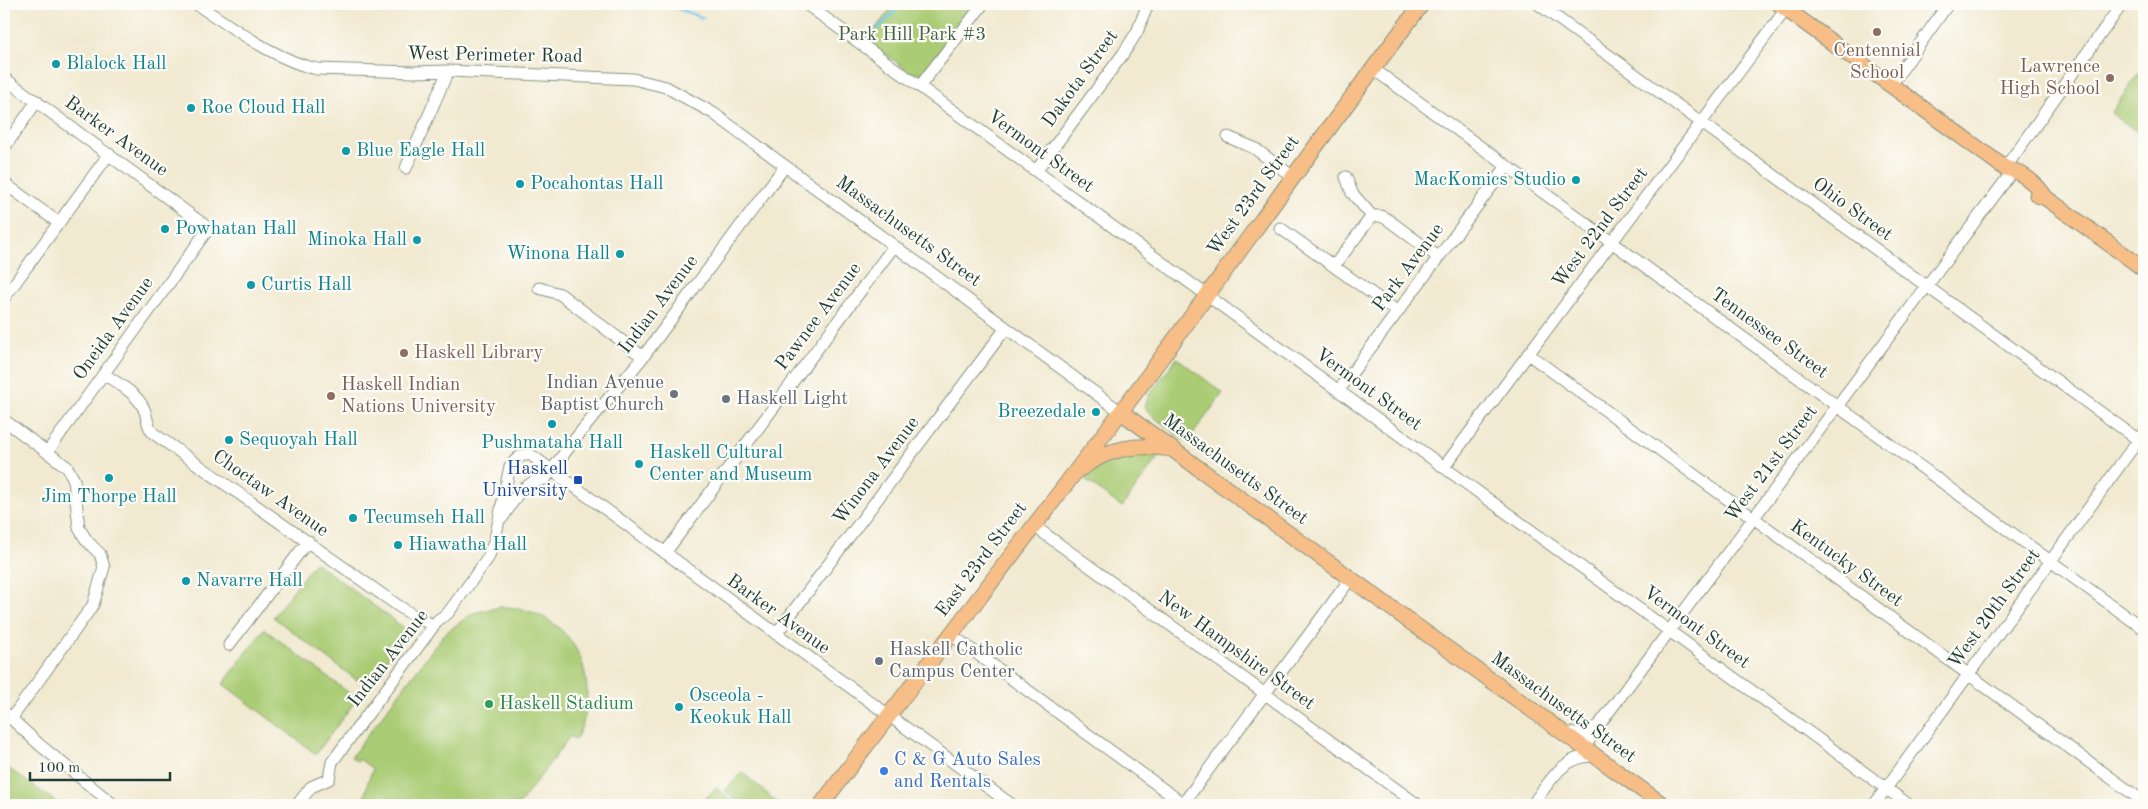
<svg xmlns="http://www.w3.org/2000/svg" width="2148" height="809" font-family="'Old Standard TT',serif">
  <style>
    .green { fill: #aacc74; stroke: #648454 }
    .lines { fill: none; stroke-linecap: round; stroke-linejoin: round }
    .stream { stroke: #6bc2e8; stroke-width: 2.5 }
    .minor-casing { stroke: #889382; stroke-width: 13 }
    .major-casing { stroke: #889382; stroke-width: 17 }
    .minor { stroke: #fff; stroke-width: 11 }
    .major { stroke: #f7be87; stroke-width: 15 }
    .education-dot { fill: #8d6e63; stroke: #fdfcf7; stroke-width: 2 }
    .culture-dot { fill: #0f9aa8; stroke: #fdfcf7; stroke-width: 2 }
    .worship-dot { fill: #6b7280; stroke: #fdfcf7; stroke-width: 2 }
    .transit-dot { fill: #1a4fb4; stroke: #fdfcf7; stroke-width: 2 }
    .leisure-dot { fill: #2e9e5b; stroke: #fdfcf7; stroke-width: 2 }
    .shop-dot { fill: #3f7fe0; stroke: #fdfcf7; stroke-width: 2 }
    .labels { text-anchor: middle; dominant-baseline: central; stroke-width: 4.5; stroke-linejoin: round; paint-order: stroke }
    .park-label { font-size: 19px; fill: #426144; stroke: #fdfcf7 }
    .education-label { font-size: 19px; fill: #785e54; stroke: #fdfcf7; text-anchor: start }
    .street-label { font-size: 19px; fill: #1f3d34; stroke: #fdfcf7 }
    .culture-label { font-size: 19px; fill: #0d838f; stroke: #fdfcf7; text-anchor: start }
    .worship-label { font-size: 19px; fill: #5b616d; stroke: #fdfcf7; text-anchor: start }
    .transit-label { font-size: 19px; fill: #164399; stroke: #fdfcf7; text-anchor: end }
    .leisure-label { font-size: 19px; fill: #27864d; stroke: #fdfcf7; text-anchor: start }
    .shop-label { font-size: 19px; fill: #366cbe; stroke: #fdfcf7; text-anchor: start }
  </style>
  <rect width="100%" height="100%" fill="#fdfcf7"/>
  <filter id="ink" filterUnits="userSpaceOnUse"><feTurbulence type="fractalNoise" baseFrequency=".02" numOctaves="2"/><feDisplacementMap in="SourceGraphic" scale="10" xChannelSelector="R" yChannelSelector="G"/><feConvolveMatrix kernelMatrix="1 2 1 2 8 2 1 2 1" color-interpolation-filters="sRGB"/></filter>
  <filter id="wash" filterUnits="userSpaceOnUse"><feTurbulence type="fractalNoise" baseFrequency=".0096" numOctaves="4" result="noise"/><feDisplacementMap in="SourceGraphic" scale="20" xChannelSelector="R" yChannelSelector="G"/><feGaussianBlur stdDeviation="1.12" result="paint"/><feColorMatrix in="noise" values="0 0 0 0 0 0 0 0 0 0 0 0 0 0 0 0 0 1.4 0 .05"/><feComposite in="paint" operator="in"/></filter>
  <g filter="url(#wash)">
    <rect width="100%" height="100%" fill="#f1e9d0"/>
    <path class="green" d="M895,4H976L925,71L918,74L910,72L866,40Z
      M2141,70L2144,72V137L2111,113Z
      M1177,358L1223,393L1187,442L1151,415L1145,407L1148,396Z
      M1161,453L1122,507L1084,479L1091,470L1117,454Z
      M315,562L408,631L366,687L273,617Z
      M500,607C548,606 586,641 587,691C587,709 585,724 575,740L570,736L519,805H363L368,781L373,769L359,759L357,761L351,757L444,634L473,613Z
      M264,629L357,699L316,754L223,684Z
      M4,765L60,805H13L4,799Z
      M742,772L780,805H742L725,791Z
      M716,787L737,805H700Z"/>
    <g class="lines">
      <path class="stream" d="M666,4L703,18
        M877,29L903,4"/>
    </g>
  </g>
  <g filter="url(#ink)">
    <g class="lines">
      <defs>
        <path id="minor" d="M196,4C231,26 277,61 317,69L414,72L448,71L633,79L666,87L713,113L1121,412
          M806,4L1909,805
          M1538,4L2144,444
          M1372,68L2144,629
          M4,78L207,227L206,232L48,451
          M1891,85L1948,4
          M920,86L983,4
          M1228,137L1254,148L1292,176
          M4,148L37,101
          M406,168L448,71
          M2005,168L2122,4
          M1036,171L1123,54L1137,32L1148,4
          M1346,177L1352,193L1372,216
          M4,183L59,223
          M1372,216H1381L1387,219L1438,257
          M1280,228L1398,312
          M1334,266L1372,216
          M539,288L560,294L643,357
          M4,298L109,154
          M1528,354L2144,802
          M104,374C117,383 135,392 143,407C148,416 146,425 153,433L397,605L419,619L434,625
          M1339,390L1507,166
          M4,420L67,467L74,480L79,528L87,541L100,554L104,567L93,605L11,719
          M1444,467L1786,9
          M503,517L519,492L533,482L545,479L579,434L643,357L785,166
          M1034,526L1418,805
          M665,553L894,246
          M776,634L1006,328
          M950,634L1185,805
          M229,645L308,541
          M4,712L41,746L114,805
          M1563,733H1585L1597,726
          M1584,748L1599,725L2009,176
          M297,805L311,787L329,779L332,762L438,620L448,613L488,558L495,539L510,466C517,458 521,454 531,455L1012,805
          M1182,805L1351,578
          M1532,805C1550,782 1562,755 1595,756
          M1874,805L2144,432"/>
        <path id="major" d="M1779,4L2005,168C2021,171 2037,184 2046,198
          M2037,195L2046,198L2144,269
          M1121,412L1663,805
          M1082,468C1109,448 1137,443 1171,449
          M821,805C931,659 1044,515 1153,369C1243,247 1330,124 1422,4"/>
      </defs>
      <use href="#minor" class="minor-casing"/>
      <use href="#major" class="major-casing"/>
      <use href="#minor" class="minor"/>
      <use href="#major" class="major"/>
    </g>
  </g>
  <g class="education-dot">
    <circle cx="1877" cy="32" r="5"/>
    <circle cx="2110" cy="78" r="5"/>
    <circle cx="404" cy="353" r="5"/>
    <circle cx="331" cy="396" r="5"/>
  </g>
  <g class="culture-dot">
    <circle cx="56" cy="64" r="5"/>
    <circle cx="191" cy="108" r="5"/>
    <circle cx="346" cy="151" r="5"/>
    <circle cx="1576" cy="180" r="5"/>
    <circle cx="520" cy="184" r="5"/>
    <circle cx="165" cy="229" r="5"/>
    <circle cx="417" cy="240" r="5"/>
    <circle cx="620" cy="254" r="5"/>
    <circle cx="251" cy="285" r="5"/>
    <circle cx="1096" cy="412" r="5"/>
    <circle cx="552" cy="424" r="5"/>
    <circle cx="229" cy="440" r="5"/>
    <circle cx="639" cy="464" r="5"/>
    <circle cx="109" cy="478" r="5"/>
    <circle cx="353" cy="518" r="5"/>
    <circle cx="398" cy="545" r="5"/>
    <circle cx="186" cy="581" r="5"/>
    <circle cx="679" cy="707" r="5"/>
  </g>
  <g class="worship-dot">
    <circle cx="674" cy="394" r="5"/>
    <circle cx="726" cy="399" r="5"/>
    <circle cx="879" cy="661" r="5"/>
  </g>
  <rect class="transit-dot" x="573" y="475" width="10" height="10" rx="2.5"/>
  <circle class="leisure-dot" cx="489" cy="704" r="5"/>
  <circle class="shop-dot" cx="884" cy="771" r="5"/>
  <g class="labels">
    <g class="park-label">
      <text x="912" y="35">Park Hill Park #3</text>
    </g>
    <g class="education-label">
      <text x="1877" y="51" text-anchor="middle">Centennial<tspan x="1877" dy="22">School</tspan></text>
      <text x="2100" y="67" text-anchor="end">Lawrence<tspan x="2100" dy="22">High School</tspan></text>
      <text x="414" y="353">Haskell Library</text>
      <text x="341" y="385">Haskell Indian<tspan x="341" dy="22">Nations University</tspan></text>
    </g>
    <g class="street-label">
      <text transform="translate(495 56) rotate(1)">West Perimeter Road</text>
      <text transform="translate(1081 79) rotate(-54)">Dakota Street</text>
      <text transform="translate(116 137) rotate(36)">Barker Avenue</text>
      <text transform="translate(1040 152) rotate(36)">Vermont Street</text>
      <text transform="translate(1254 196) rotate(-54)">West 23rd Street</text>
      <text transform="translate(1852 210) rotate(36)">Ohio Street</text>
      <text transform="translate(1601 228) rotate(-53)">West 22nd Street</text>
      <text transform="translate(908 232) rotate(36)">Massachusetts Street</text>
      <text transform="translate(1409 268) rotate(-53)">Park Avenue</text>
      <text transform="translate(659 305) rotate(-53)">Indian Avenue</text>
      <text transform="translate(819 317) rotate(-53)">Pawnee Avenue</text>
      <text transform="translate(114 329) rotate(-54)">Oneida Avenue</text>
      <text transform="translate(1769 334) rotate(36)">Tennessee Street</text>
      <text transform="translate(1368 390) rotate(36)">Vermont Street</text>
      <text transform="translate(1772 464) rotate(-53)">West 21st Street</text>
      <text transform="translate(1235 470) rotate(36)">Massachusetts Street</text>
      <text transform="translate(877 471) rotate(-53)">Winona Avenue</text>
      <text transform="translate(270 494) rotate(35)">Choctaw Avenue</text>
      <text transform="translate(982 560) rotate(-53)">East 23rd Street</text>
      <text transform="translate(1846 564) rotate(36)">Kentucky Street</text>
      <text transform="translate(1995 609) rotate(-54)">West 20th Street</text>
      <text transform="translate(778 615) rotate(36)">Barker Avenue</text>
      <text transform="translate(1696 628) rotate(36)">Vermont Street</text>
      <text transform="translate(1236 651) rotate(36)">New Hampshire Street</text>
      <text transform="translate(389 659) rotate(-52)">Indian Avenue</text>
      <text transform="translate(1563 708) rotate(36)">Massachusetts Street</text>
    </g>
    <g class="culture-label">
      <text x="66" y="64">Blalock Hall</text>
      <text x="201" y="108">Roe Cloud Hall</text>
      <text x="356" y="151">Blue Eagle Hall</text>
      <text x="1566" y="180" text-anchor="end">MacKomics Studio</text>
      <text x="530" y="184">Pocahontas Hall</text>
      <text x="175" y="229">Powhatan Hall</text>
      <text x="407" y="240" text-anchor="end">Minoka Hall</text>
      <text x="610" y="254" text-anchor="end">Winona Hall</text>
      <text x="261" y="285">Curtis Hall</text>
      <text x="1086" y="412" text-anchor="end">Breezedale</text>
      <text x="239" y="440">Sequoyah Hall</text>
      <text x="552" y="443" text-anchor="middle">Pushmataha Hall</text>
      <text x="649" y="453">Haskell Cultural<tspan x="649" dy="22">Center and Museum</tspan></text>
      <text x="109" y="497" text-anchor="middle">Jim Thorpe Hall</text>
      <text x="363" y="518">Tecumseh Hall</text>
      <text x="408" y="545">Hiawatha Hall</text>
      <text x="196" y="581">Navarre Hall</text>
      <text x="689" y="696">Osceola -<tspan x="689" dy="22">Keokuk Hall</tspan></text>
    </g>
    <g class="worship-label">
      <text x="664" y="383" text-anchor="end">Indian Avenue<tspan x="664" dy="22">Baptist Church</tspan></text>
      <text x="736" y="399">Haskell Light</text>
      <text x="889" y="650">Haskell Catholic<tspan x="889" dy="22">Campus Center</tspan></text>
    </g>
    <g class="transit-label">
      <text x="568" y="469">Haskell<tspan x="568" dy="22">University</tspan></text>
    </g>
    <g class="leisure-label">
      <text x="499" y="704">Haskell Stadium</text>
    </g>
    <g class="shop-label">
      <text x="894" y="760">C &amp; G Auto Sales<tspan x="894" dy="22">and Rentals</tspan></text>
    </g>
  </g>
  <rect width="2148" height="809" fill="none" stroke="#fdfcf7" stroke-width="20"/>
  <path d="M30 772v8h140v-8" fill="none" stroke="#1f3d34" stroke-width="2.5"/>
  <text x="38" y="772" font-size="15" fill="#1f3d34" stroke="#fdfcf7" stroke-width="4" paint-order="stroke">100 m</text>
</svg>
